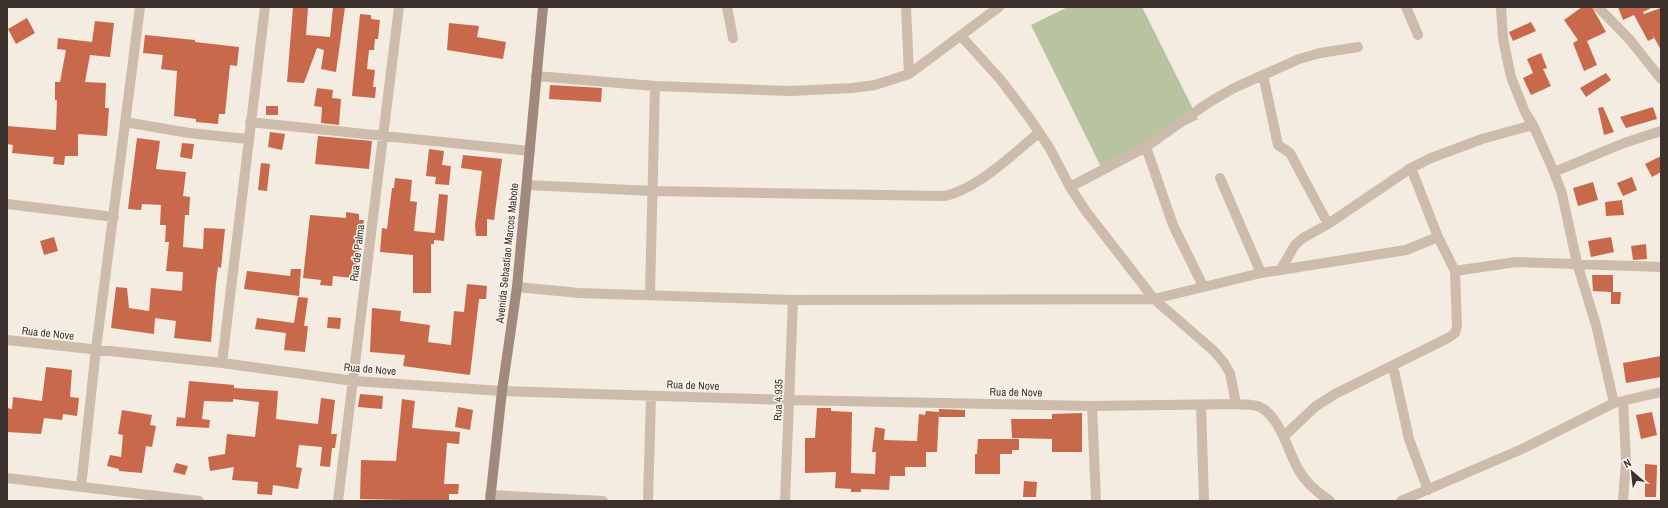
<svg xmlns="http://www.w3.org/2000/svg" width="1668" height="508" font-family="'Archivo Narrow',sans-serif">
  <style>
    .pitch { fill: #b8c4a0 }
    .building { fill: #c8694b }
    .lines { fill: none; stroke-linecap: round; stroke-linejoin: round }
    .minor { stroke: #cdbbac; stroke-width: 10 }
    .secondary { stroke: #a18a7d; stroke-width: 10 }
    .labels { text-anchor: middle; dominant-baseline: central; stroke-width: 3; stroke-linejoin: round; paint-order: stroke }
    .street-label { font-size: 11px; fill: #3b302b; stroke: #fbf5ee }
  </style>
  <rect width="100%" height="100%" fill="#f4ebe1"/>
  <path class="pitch" d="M1068,7H1142L1198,119L1101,167L1031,25Z"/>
  <path class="building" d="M293,7L308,8L306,35L330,37L333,7H345L336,72L321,69L324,50L317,48L304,83L287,82Z
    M1582,7H1592L1606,32L1587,41L1597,65L1584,71L1573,43L1578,40L1564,20Z
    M1618,7H1653L1643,12L1644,14L1661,8V50L1650,30L1654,38L1648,41L1634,15L1623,20Z
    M360,14L371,15V19L380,20L378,39H375L374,50H369L367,69L375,70L373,87H376L375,98L352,96Z
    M27,18L35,33L16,44L8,29Z
    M95,21L114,23L110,57L90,55L85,82L106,83L105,108H109L107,136L78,134V156H65L64,165L53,164L54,157L12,153L13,145L7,144V126L56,130L57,100H55V82H60L66,50L57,49L58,38L92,42Z
    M1531,22L1536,31L1513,41L1509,32Z
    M449,23L479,26L477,37L506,42L503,59L447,50Z
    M145,35L195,40V42L239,47L237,66L230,65L225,114H219L218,124L196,122V119L174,116L177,71L161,69L163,55L143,53Z
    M1541,53L1547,68L1543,69L1551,86L1531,95L1523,78L1533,73L1527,59Z
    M1606,73L1611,80L1586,97L1580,88Z
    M550,85L602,88L601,102L549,99Z
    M317,88L333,90L332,98L341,99L339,125L321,123L322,107L314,106Z
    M266,106H278V115H266Z
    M1603,107L1614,132L1604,135L1598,108Z
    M1653,107L1657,119L1626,128L1620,117Z
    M270,132L285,134L282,150L268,147Z
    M318,136L372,141L369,169L315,164Z
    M137,138L160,141L156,169L186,172L183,196L190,197L189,215H185L183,247L203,249L204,228L225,229L221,268L218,267L216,283L211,342L174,338L176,321L155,318L154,334L111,328L116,287L127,288L129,308L149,311L151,288L182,291L183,272L166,271L169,242H165L166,225H160L161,205L142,204L141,210L128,209Z
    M182,143L194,144L192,159L180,157Z
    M429,149L444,151L442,165L451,166L449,185L435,184L436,177L426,176Z
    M463,155L502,159L494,220L487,219V236H476L475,225L482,171L461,168Z
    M1661,156V172L1652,177L1645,164Z
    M261,163L270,164L267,191L258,190Z
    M1632,177L1637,190L1623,196L1617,183Z
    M395,178L412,180L410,201L417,202L414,231L435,233L439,194L448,195L444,241L434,240V244H431V293H413V255L380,252L382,228L387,229L392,188H394Z
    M1593,182L1598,200L1578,206L1573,188Z
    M1622,200L1624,215L1606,216L1605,202Z
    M346,212L359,214V220H364L355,278L333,276L332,286L320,285L321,280L303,278L310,215L346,218Z
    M54,237L58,251L44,255L40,241Z
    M1611,237L1614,252L1591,257L1588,241Z
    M1646,244L1647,259L1633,260L1631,246Z
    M291,269H301L299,296L244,289L247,271L290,276Z
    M1592,275H1613V292H1621L1620,304H1611V292L1593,291Z
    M467,284L487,286L486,299H479L470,375L403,366L405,355L370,352L372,308L401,311L400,321L430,325L428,342L451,345L454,311L464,312Z
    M298,297L308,298L304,326H308L305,352L284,350L286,333L255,329L257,318L294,323Z
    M328,317L341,318L340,329L327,328Z
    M1661,356V377L1626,383L1623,363Z
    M46,367L72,370L70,397L79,398L77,416L63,414L62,420L44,418L41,434L7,432V408L12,409L13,397L42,401Z
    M189,381L234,385V388L278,391L276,419L318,424L321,398L335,400L331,434H337L335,448H332L330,467L320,466L322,447L299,445L296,467L302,468L298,489L273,485L272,495L257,494L258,482L232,480L234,467L210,471L208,457L225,454L227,434L255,437L259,402L233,399V402L204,401L202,419L210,420L209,428L176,426L177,417L185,418Z
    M360,394L383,396L382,409L358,407Z
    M402,399L415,401L412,428L460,432L459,444L447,443L444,484H459L458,494H449V501L360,499L361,460L396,461Z
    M458,407L473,410L470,430L455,427Z
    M817,408H831V411L852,412L851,473L875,474L876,452H872L875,427L885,429L884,440L917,441L919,414L925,415L926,411L939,412L937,452H926V467H905V476H890L889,490L861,489V492H851V489L835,488L836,472L805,473V438H815Z
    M939,409L965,410V417H939Z
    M122,410L152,415L150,425L156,426L152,447L146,446L142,473L119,471V469L107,466L110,455L121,457L123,435L118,434Z
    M1652,412L1657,435L1641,439L1636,415Z
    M1082,413V452H1052V439L1012,438L1011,419H1052V414Z
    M978,439H1019V450H1012V454H1000V474H975V454H977Z
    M176,463L188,466L185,475L173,472Z
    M1645,464L1657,465L1656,497H1645Z
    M1024,481L1037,482L1036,497H1023Z"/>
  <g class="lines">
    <path class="minor" d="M727,7L733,38
      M906,7L909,74
      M1406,7L1418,35
      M1501,7L1503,39L1511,77L1525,112L1533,125L1554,172L1562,194L1577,263L1596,325L1614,403
      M1598,7L1630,40L1661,79
      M961,36L1000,79L1028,116L1049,147L1070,187L1085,210L1154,299L1214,351L1224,363L1230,373L1236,404
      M1263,75L1278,145L1290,153L1328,224
      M536,76L655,86L791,91L852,88L875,85L909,74L999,7
      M125,122L189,133L248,139
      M250,122L530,151
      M1146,147L1173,225L1203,286
      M1554,172L1624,143L1661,131
      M1220,178L1261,273
      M527,185L652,191L944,196C977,190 1012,154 1039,133
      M1070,187L1146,147L1208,103L1234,88L1299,59L1320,53L1358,47
      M7,204L114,217
      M1281,269L1295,245L1303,238L1328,224L1411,168L1431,158L1482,139L1533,125
      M1455,271L1516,262L1661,267
      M517,287L579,293L793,300L1154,299L1261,273L1406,250L1438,237
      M650,294L655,86
      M7,340L222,363L354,381L502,391L790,400L1092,406L1236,404C1243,405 1254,404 1260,407C1280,417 1288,451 1298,469C1305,482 1318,493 1330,501
      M222,363L265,7
      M1393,366L1409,439L1428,490
      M1201,405L1204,501
      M1092,406L1096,501
      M1284,436L1316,406L1335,394L1448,338L1455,333L1457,326L1455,271L1438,237L1411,168
      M7,478L199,501
      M81,487L96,349L140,7
      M490,495L603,501
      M338,501L399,7
      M648,501L651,396
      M785,501L793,300
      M1401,501L1522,449L1614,403L1661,392
      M1623,501L1626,461L1623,401"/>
    <path class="secondary" d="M490,501L502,391L517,287L543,7"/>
  </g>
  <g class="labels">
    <g class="street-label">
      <text transform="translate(357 253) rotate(-83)">Rua de Palma</text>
      <text transform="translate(507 253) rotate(-84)">Avenida Sebastiao Marcos Mabote</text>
      <text transform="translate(48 333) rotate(6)">Rua de Nove</text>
      <text transform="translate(370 369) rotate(5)">Rua de Nove</text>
      <text transform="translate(693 385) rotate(2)">Rua de Nove</text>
      <text transform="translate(1016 392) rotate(1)">Rua de Nove</text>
      <text transform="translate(778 400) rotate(-88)">Rua 4.935</text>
    </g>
  </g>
  <rect width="1668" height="508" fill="none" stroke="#3b302b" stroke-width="16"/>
  <g transform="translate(1632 472) rotate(332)" stroke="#fbf5ee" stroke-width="3" paint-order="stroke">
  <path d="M0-3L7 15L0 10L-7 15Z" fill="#3b302b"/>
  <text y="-6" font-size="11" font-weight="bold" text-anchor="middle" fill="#3b302b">N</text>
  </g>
</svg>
